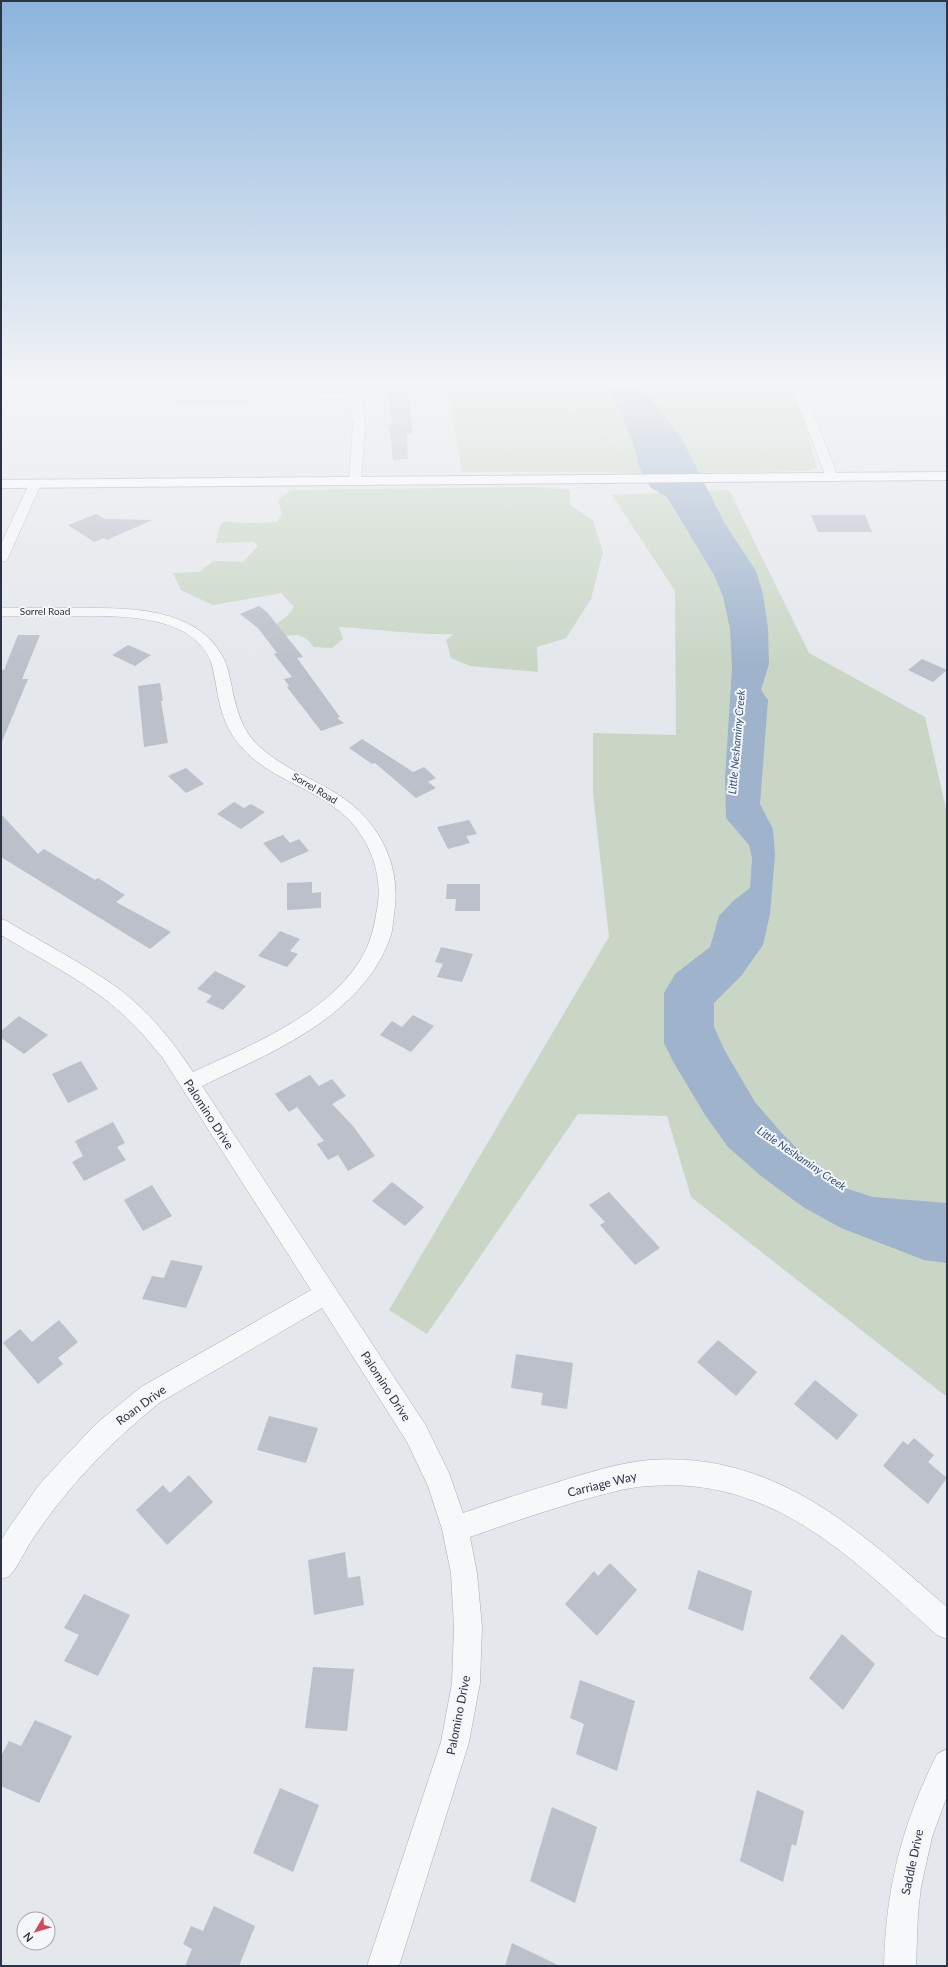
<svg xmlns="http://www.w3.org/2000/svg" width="948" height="1967" font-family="Lato,sans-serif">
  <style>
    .green { fill: #c9d6c5 }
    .water { fill: #9fb4cc }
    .building { fill: #bbc0ca }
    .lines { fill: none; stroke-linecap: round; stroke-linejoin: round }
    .street-casing { stroke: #a9aeb7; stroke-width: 1 }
    .secondary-casing { stroke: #a9aeb7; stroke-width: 2 }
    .path { stroke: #c2c5cb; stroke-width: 1.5; stroke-dasharray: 2 2; stroke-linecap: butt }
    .street { fill: #f7f8fa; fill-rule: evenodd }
    .secondary { fill: #fff; fill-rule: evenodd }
    .labels { text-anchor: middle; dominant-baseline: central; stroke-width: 4; stroke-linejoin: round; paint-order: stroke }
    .street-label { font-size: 10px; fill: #2b3445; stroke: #f4f6f9 }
    .water-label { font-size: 11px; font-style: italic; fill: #34527a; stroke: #f4f6f9 }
    .near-street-label { font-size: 12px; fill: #2b3445; stroke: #f4f6f9 }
  </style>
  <rect width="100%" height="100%" fill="#e4e7ec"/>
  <path class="green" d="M794,387L817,468L805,471L632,474L610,472H462L447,388Z
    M534,487L570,490V505L593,520L603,552L591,599L566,638L537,647L538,672L470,666L451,658L446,640L454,634C416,635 377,629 339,627L343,639L332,648L314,647C297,624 288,643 267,632L288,615L294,607L281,593L213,605L181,590L173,573L199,572L214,561L243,562L258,546L254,542L216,543L220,525L223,522L251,523L277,522L282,514L278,500L291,490Z
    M729,490L809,653L925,717L947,813V1397L691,1197L667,1116L578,1114L427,1334L389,1310L609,937L593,794V733L676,735L675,591L612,495Z"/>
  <path class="water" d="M642,387L682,439L725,524L756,571L763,594L768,628L769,664L761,690L768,700L760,804L773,829L775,855L770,914L763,945L741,976L714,1003V1027L725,1051L755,1102L779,1130L808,1160L839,1186L873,1197L947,1203V1263L924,1260L841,1228L803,1207L761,1176L728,1147L705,1115L674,1063L664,1043V993L675,974L710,947L719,916L733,901L750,888L752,858L749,845L726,818L725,778L732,668L730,629L723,596L714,575L667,497L651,488L640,469L631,437L614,398L613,388Z"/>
  <path class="building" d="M408,390L413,434H407L408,459L393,460L389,425H393L388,408H391L386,392Z
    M96,514L105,519L152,520L107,540L104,538L94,542L68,525Z
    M811,515H865L872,532H818Z
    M259,606L267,612L303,657L297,658L340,717L337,718L344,723L321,731L287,687L289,686L284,679L292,677L274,654L277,653L258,628L240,614Z
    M18,635H40L22,679H28L1,744V670H4Z
    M128,645L151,655L135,666L112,655Z
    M922,659L947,670L933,682L908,670Z
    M160,683L163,701H161L168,743L144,747L138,686Z
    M362,739L413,772L424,767L436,778L428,782L436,788L416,798L375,763L372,764L349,748Z
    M186,768L204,784L186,793L168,776Z
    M234,802L244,808L251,804L265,812L241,829L217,814Z
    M1,814L38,854L44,849L95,880L98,878L125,895L116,902L171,932L150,949L1,857Z
    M469,820L477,834L466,836L470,843L448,849L437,827Z
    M283,835L290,843L299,839L309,851L281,863L263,843Z
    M312,882V893L321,892V908L287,910V883Z
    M447,884H480V911H455L456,899H446Z
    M280,931L300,939L290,951L298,954L287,967L258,956Z
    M441,947L473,954L462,982L437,977L443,964L435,962Z
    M215,971L246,986L223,1010L206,1002L212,996L197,989Z
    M413,1015L434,1026L411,1052L380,1035L392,1021L402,1027Z
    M19,1016L48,1035L24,1054L1,1038V1031Z
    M81,1061L98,1089L68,1103L52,1074Z
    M310,1075L319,1086L332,1079L346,1096L332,1104L353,1126L375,1156L348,1171L338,1155L328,1160L317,1144L324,1141L297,1107L289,1112L275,1094Z
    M113,1122L125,1143L117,1147L126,1160L84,1181L72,1162L83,1156L75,1141Z
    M392,1182L424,1207L405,1226L372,1201Z
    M152,1185L172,1216L143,1231L124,1200Z
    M609,1192L660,1248L635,1265L600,1225L605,1222L589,1205Z
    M171,1260L203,1266L186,1308L142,1299L152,1276L164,1278Z
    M59,1320L78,1342L58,1358L63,1364L38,1384L3,1343L20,1329L32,1342Z
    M718,1340L757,1372L736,1396L697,1362Z
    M516,1354L573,1363L567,1409L541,1405L543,1393L511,1388Z
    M815,1380L858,1415L837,1440L794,1404Z
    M269,1416L318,1428L306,1463L257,1450Z
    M914,1438L934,1455L928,1462L947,1478L928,1504L883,1466L903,1441L908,1445Z
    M189,1475L213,1502L167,1545L136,1510L163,1485L170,1493Z
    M345,1552L348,1578L360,1576L364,1605L314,1615L308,1560Z
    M610,1563L637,1590L597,1636L565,1604L594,1571L598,1576Z
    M698,1570L752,1591L743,1631L688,1609Z
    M84,1594L130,1615L98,1676L64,1661L79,1635L64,1628Z
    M842,1634L875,1664L843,1710L809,1678Z
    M313,1667L354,1669L347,1731L305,1728Z
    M580,1680L635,1701L617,1771L576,1754L584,1724L570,1718Z
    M35,1720L72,1736L39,1803L1,1786V1756L9,1741L21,1746Z
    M280,1788L319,1805L293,1872L253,1853Z
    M757,1790L804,1811L796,1846L792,1844L783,1882L740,1861Z
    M552,1807L597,1827L575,1903L530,1881Z
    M214,1906L255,1926L239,1966H185L192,1949L183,1944L191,1926L203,1931Z
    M512,1943L560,1966H505Z"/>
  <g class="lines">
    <defs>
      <path id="street" d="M348,387H360L365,425L361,481L355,485L349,481L353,425L350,399L1,402V396L349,393Z
        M792,387H938L933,390L805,392L838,477L832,481L826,477Z
        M35,480L41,484L8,558L6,561L1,562V544L29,484Z
        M1,608C25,608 49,608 73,608C124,608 197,605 224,659C228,667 229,675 231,683C236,708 241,730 260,747C291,776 336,784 365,817C389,844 400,878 394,914C393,921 393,928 391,935C364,1016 272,1052 202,1086L425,1424L449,1473L463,1513C494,1502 526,1492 558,1482C587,1473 618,1463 649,1460C776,1451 859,1531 947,1607V1639L937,1635C852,1559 774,1476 649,1486C626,1487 602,1495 579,1501C542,1512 506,1524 470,1537L477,1573L482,1627L480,1683L469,1742L399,1966H367L441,1742L452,1683L454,1627L451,1573L442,1529L428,1486L407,1442L322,1308L159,1403C110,1443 67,1487 32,1540C27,1547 15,1572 9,1576C7,1577 4,1578 1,1579V1541L6,1532L39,1485L58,1464L97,1423L141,1387L311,1290L162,1057C144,1035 125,1014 102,997C71,974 34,955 1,935V919L7,921C43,943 81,962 115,986C147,1009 172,1040 193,1072C249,1046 324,1016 359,962C370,945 374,928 377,909C383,878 372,846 352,823C323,791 279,783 248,754C229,736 221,715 217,690C215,681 214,671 211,662C192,612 113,616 70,616C47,616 24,616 1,616Z
        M947,1749V1796L932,1837L921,1887L918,1913L916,1966H884C886,1886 902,1825 937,1754Z"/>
      <path id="secondary" d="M947,472V480L1,488V480Z"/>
    </defs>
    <use href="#street" class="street-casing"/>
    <use href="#secondary" class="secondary-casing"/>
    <path class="path" d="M554,387L579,422L609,440L612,448L605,462L606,466
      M566,404L578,403
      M612,448L623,457L625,466"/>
    <use href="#street" class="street"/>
    <use href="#secondary" class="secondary"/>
  </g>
  <linearGradient id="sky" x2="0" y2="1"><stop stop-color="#8bb4dd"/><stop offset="0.58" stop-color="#f3f4f6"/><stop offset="1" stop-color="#f3f4f6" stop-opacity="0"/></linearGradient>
  <rect width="948" height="663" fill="url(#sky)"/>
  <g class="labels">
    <g class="street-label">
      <text x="45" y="611">Sorrel Road</text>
      <text transform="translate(315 788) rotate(31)">Sorrel Road</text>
    </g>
    <g class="water-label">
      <text transform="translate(736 742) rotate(-85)">Little Neshaminy Creek</text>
      <text transform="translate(802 1158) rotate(34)">Little Neshaminy Creek</text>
    </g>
    <g class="near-street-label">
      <text transform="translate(209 1114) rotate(57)">Palomino Drive</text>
      <text transform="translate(386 1386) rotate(57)">Palomino Drive</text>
      <text transform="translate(141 1405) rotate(-36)">Roan Drive</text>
      <text transform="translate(602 1484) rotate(-14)">Carriage Way</text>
      <text transform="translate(458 1715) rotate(-79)">Palomino Drive</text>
      <text transform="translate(912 1862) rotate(-78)">Saddle Drive</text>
    </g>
  </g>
  <rect width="948" height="1967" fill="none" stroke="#2b3445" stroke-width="4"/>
  <g transform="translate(36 1931) rotate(232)"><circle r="19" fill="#f4f6f9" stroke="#a4a8b1"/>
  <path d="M0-3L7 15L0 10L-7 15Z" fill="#d1495b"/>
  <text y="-6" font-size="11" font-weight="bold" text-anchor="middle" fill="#2b3445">N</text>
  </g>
</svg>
